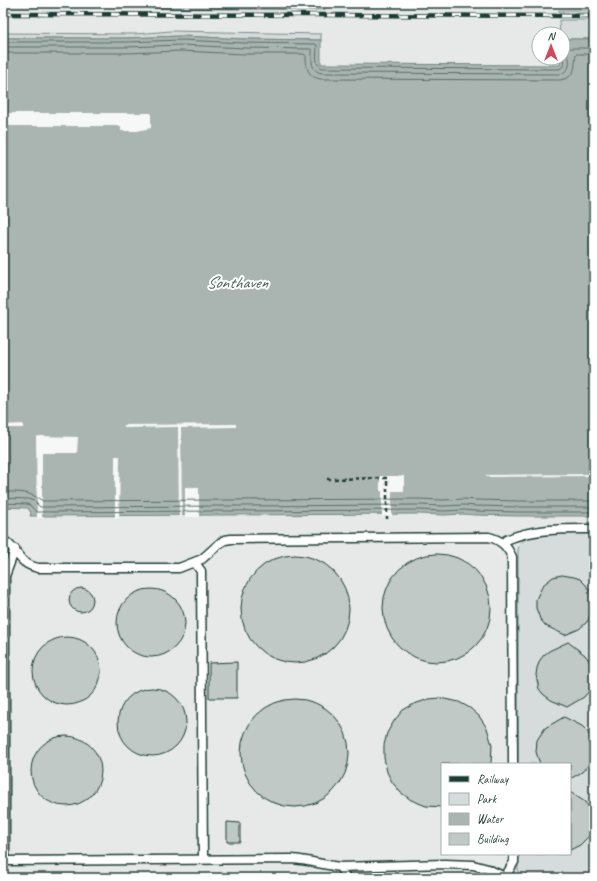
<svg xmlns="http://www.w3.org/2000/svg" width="597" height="881" font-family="Caveat,sans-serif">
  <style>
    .built { fill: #e6e9e8; fill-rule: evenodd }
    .green { fill: #d6dcdb; stroke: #7a8c88 }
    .water { fill: #aab5b1; stroke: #72857f }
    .pier { fill: #f6f7f7 }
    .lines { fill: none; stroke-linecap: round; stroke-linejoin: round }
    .shore { stroke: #576d66; stroke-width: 1 }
    .building { fill: #c0c9c6; stroke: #1f3d34 }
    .service-casing { stroke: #1f3d34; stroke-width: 11 }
    .path { stroke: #1f3d34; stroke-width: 2.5; stroke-dasharray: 4 3; stroke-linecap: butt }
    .service { stroke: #fff; stroke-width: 8 }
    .rail-casing { stroke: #1f3d34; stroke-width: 4.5 }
    .rail { stroke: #fff; stroke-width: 3; stroke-dasharray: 9; stroke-linecap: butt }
    .labels { text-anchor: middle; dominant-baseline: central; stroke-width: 4; stroke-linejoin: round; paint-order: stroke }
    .water-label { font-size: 17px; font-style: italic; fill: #49615a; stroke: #fff }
  </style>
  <rect width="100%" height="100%" fill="#f6f7f7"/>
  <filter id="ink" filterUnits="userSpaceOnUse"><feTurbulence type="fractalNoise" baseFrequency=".025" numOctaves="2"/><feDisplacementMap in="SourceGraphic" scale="8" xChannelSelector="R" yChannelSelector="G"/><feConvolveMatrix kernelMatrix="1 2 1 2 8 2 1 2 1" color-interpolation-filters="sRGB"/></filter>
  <g filter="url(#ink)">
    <path class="built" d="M3,3H594V878H3ZM539,34H563V58H539ZM442,764H570V854H442Z"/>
    <path class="green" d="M149,3H323L325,10L148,8Z
      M559,10H594V13H559Z
      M559,20H594V39H563V34H560Z
      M171,31L321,34V40L245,39L181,36L126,38H3V33L135,34Z
      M562,533H594V878H518V854H570V764H518V549L521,542L527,538Z"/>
    <path class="water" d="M181,36L245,39L321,40V64L560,65V58H563V39H594V516H518L475,515L463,514L444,515L419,514L30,516L31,513L28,508L3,507V38H126Z"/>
    <path class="pier" d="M3,113H151V128L137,131H121V126H3Z
      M23,424V428H3V425Z
      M236,424V427L181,428L182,517H179L178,427L124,428V425Z
      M39,436L78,437L77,453H42V518H37L36,437Z
      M115,456H120L119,518H115Z
      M594,474V476L486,477V475Z
      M380,476H404V491H392V516L382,517V491H380Z
      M185,487H199V517H185Z"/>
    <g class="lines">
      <path class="shore" d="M3,42H126L181,40L245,43L315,44L317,45C317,53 314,65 322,68L560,69L564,65L563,56
        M3,47H126L181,45L245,48L310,49L312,50C312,60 310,71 322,73L560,74C571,71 572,59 565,51L566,48H594
        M3,53H126L181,51L244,54H304L306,56C306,68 308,78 322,79L560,80C577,77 574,67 576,54H594
        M3,492C20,492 28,491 43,501L419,499L443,500L464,499L476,500L518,501H594
        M3,498L28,499L34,501L40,507L419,505L443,506L464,505L476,506L518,507H594
        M3,503L27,504L31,506L36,512L419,510L443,511L464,510L475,511L518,512H594"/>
    </g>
    <path class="building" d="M383 608a54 54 0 1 1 108 0a54 54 0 1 1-108 0Z
      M241 609a54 54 0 1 1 108 0a54 54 0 1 1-108 0Z
      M562,575L574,577L580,579L586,585L591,593L593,599L592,613L587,622L579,629L565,635L546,626L540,619L536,608V599L543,585L553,577Z
      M69 600a12 12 0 1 1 24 0a12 12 0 1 1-24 0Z
      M117 623a34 34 0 1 1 68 0a34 34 0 1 1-68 0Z
      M33 671a34 34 0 1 1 68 0a34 34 0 1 1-68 0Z
      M568,642L585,655L590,662L592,668L593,677L589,691L584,697L567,707L551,700L543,694L539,689L536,675L537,668L540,660L544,655L549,651Z
      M237,662V698H209V663Z
      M118 722a34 34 0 1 1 68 0a34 34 0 1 1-68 0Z
      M440,698L459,702L470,708L479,716L487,728L492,745L491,764H442V807L426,806L411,800L400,792L392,782L387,772L384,758V745L387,733L394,721L403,710L414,704L429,699Z
      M241 753a54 54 0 1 1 108 0a54 54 0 1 1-108 0Z
      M564,717L582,726L587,731L592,739L593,747L592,757L590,763L582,772L570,779V764H540L536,752L537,740L545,728Z
      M31 771a35 35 0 1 1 70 0a35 35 0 1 1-70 0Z
      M570,792L585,802L590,809L593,818V824L590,835L580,845L570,850Z
      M227,822L240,823V842H227Z"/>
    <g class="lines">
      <defs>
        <path id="service" d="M3,540C19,549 16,563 38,568H179L202,559L220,543L225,540L231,539L489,537C501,540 507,546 512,557L513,764
          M505,545L506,540C534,528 565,529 594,529
          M195,563L201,571L203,859
          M3,861L292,859C308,860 324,865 340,867L445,864L473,865L488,869L507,878
          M5,861V576L15,549
          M340,867L346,878
          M505,877L514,862V854"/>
      </defs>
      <use href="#service" class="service-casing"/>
      <path class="path" d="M327,479L387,478V519"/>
      <use href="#service" class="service"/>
      <defs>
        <path id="rail" d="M3,14L594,16"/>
      </defs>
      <use href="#rail" class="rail-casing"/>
      <use href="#rail" class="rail"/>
    </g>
  </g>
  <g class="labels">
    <g class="water-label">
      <text x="237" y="282">Sonthaven</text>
    </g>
  </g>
  <rect width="597" height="881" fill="none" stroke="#fff" stroke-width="16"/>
  <rect x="8" y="8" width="581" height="865" fill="none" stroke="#1f3d34" stroke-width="1.5" filter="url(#ink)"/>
  <rect x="441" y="763" width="130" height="92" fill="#ffffff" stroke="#a5b1ae"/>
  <rect x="449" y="776" width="20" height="6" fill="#1f3d34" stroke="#a5b1ae"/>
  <text x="477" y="783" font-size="12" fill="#1f3d34">Railway</text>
  <rect x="449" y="793" width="20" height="12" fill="#d6dcdb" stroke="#a5b1ae"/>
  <text x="477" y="803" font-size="12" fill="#1f3d34">Park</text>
  <rect x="449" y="813" width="20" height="12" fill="#aab5b1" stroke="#a5b1ae"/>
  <text x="477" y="823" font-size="12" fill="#1f3d34">Water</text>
  <rect x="449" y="833" width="20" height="12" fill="#c0c9c6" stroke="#a5b1ae"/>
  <text x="477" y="843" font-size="12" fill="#1f3d34">Building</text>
  <g transform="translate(551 46)"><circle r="19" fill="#ffffff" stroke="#a5b1ae"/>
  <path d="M0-3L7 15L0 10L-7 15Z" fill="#d1495b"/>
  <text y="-6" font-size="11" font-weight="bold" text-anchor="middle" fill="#1f3d34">N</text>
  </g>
</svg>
